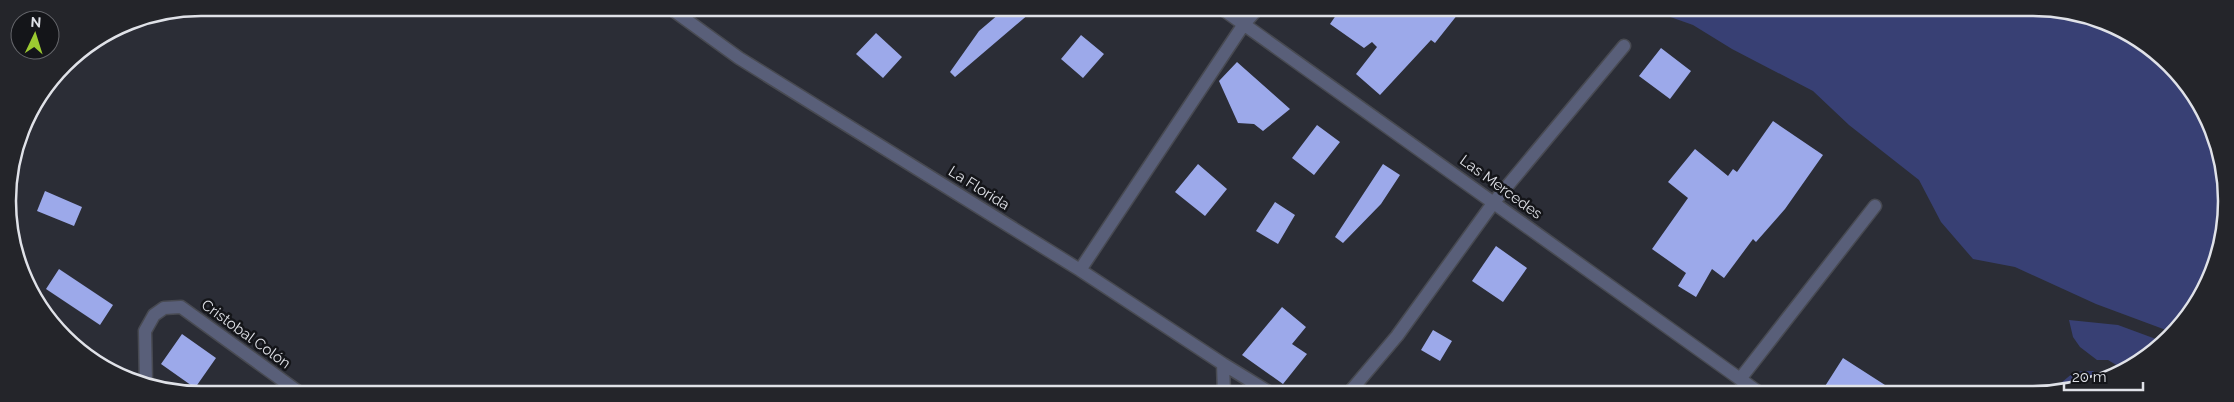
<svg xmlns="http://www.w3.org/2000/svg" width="2234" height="402" font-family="Raleway,sans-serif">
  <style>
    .green { fill: #384074 }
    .building { fill: #9ca9ea }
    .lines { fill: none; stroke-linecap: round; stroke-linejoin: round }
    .minor-casing { stroke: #484a52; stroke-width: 15 }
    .minor { stroke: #595f79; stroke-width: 12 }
    .labels { text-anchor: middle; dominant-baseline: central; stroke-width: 5; stroke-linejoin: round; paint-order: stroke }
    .street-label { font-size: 15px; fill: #e0e2e8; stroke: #141519 }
    .rim { fill: none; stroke: #e0e2e8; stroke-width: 2.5 }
  </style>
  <rect width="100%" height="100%" fill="#2b2d36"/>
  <path class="green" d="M1648,9H2058L2129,33L2186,83L2220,151L2225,226L2207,286L2174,333L2096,304L2015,267L1973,259L1941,222L1919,180L1849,125L1813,91L1732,49L1693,25Z
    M2069,320L2118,325L2164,342L2123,369L2108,360H2097L2080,347L2073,337Z
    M2083,371H2093L2103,381L2056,392V387L2073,373Z"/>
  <path class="building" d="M1006,8H1036L955,77L950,72L979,31Z
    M1341,8L1395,9H1462L1435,43L1431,40L1380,95L1356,74L1377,47L1372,42L1364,48L1330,24Z
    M876,33L902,57L883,78L856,54Z
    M1081,35L1104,54L1083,78L1061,59Z
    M1661,48L1691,71L1670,99L1639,76Z
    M1237,62L1290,109L1263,131L1254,124L1238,123L1219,81Z
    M1773,121L1823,155L1785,209L1756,242L1753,239L1724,278L1712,269L1696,297L1678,286L1686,273L1652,249L1688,198L1668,182L1695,149L1728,176L1733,169L1737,172Z
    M1317,125L1340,142L1314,175L1292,158Z
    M1198,164L1227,189L1205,216L1175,192Z
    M1383,164L1400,175L1381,204L1343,243L1335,237Z
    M45,191L82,207L74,226L37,211Z
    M1275,202L1295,215L1278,244L1256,231Z
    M1496,246L1527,268L1503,302L1472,281Z
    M59,269L113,305L100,325L46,289Z
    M1282,307L1306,327L1292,344L1307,354L1283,384L1242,355Z
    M1433,330L1452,341L1440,361L1421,350Z
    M182,334L216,358L195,388L161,364Z
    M1843,358L1899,394H1820Z"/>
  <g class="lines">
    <defs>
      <path id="minor" d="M670,8L739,58L1080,270L1223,364L1272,394
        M1221,8L1761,394
        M1080,270L1244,24L1258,8
        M1223,364L1224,394
        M1740,379L1875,206
        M146,384L145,331L154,315L164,308L181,307L300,393
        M1348,394L1397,336L1494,202L1624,46"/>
    </defs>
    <use href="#minor" class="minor-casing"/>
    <use href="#minor" class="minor"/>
  </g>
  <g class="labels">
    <g class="street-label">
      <text transform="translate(1501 187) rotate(36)">Las Mercedes</text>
      <text transform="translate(979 188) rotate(32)">La Florida</text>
      <text transform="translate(246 334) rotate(36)">Cristobal Colón</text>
    </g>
  </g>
  <path d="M0 0H2234V402H0ZM201 16H2033A185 185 0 0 1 2218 201V201A185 185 0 0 1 2033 386H201A185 185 0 0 1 16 201V201A185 185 0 0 1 201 16Z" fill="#24252a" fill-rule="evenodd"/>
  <path class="rim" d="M201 16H2033A185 185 0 0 1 2218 201V201A185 185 0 0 1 2033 386H201A185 185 0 0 1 16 201V201A185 185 0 0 1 201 16Z"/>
  <g transform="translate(35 35) rotate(4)"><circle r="24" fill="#141519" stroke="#66676c"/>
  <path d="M0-4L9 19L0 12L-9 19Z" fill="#9cca31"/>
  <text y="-8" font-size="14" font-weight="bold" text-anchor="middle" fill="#e0e2e8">N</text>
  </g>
  <path d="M2064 382v8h79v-8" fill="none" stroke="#e0e2e8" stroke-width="2.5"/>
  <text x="2072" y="382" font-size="15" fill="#e0e2e8" stroke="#141519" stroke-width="4" paint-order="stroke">20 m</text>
</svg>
